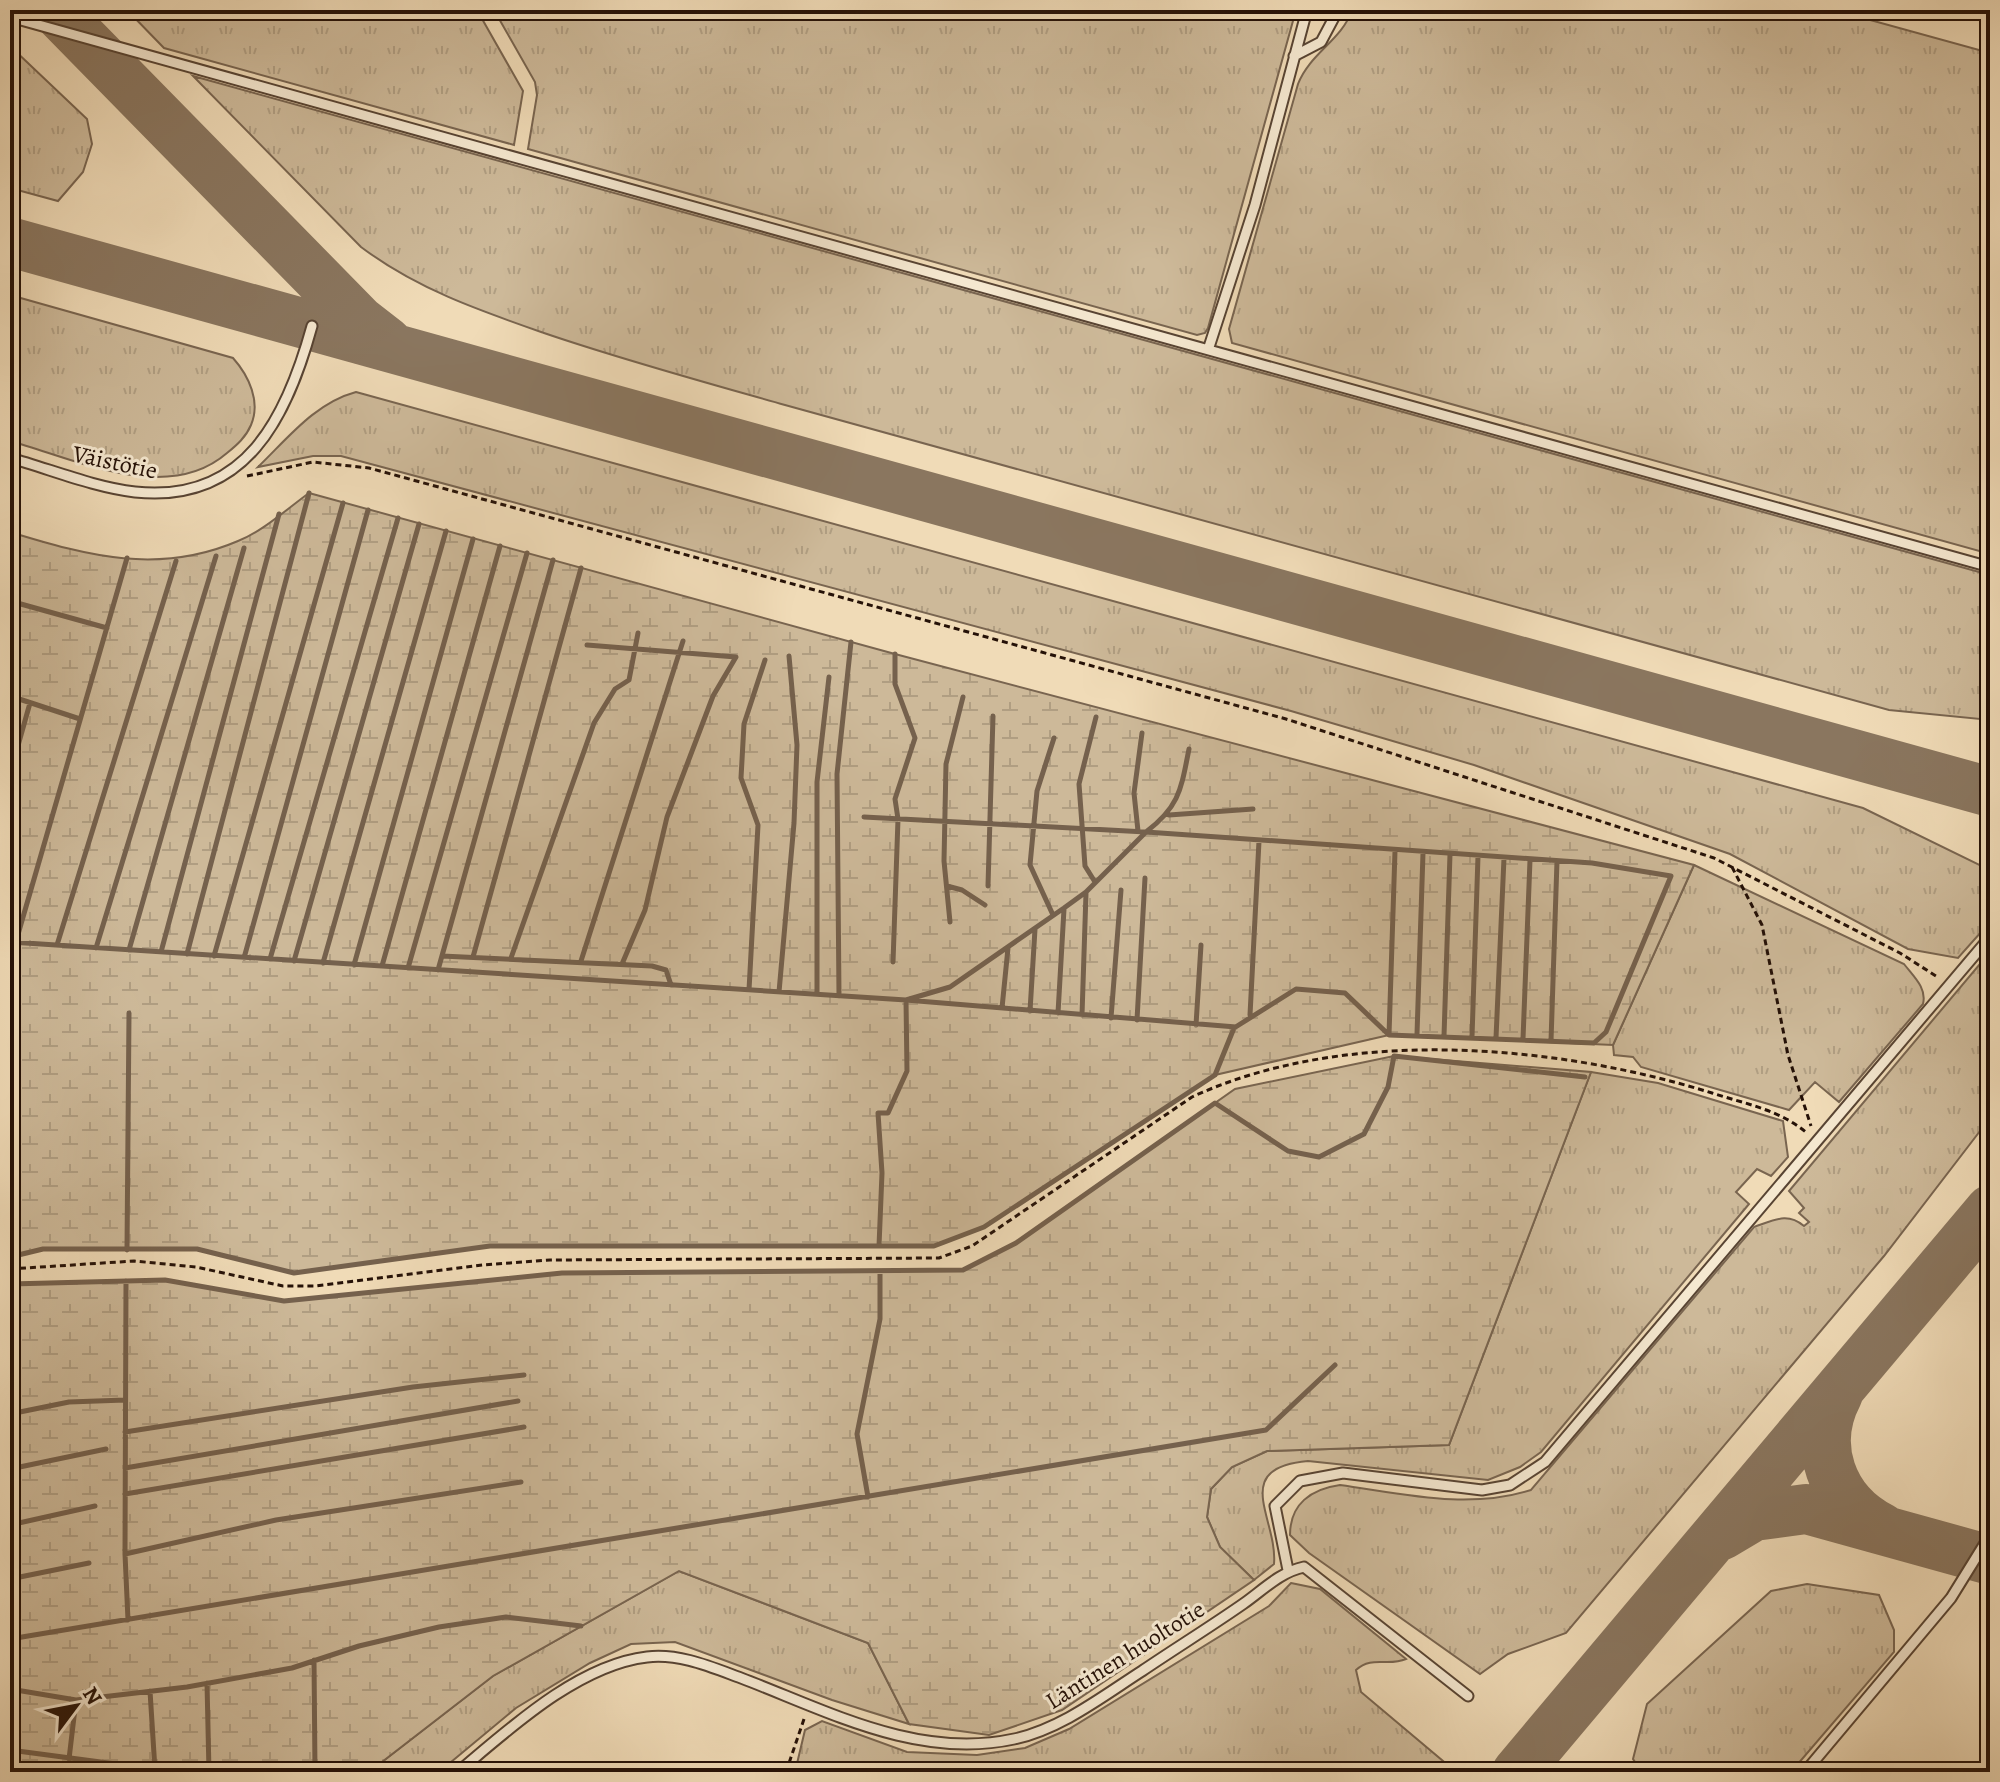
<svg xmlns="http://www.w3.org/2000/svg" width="2000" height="1782" font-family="Alegreya,serif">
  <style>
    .grass { fill: url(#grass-tufts); stroke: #796550; stroke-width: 2 }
    .wetland { fill: url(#wetland-marsh); stroke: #796550; stroke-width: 2 }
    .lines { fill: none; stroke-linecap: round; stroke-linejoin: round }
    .stream { stroke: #75614d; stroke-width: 5 }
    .taxiway { stroke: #8a765f; stroke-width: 50 }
    .lane-casing { stroke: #584433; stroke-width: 13 }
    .path { stroke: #251107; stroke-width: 3; stroke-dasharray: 6 4; stroke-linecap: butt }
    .lane { stroke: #f5e8d0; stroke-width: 9 }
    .labels { text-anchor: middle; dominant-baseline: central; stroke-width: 6; stroke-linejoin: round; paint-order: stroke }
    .street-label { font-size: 24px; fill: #251107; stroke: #f5e8d0 }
  </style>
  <defs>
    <pattern id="grass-tufts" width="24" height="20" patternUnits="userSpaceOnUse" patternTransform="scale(2)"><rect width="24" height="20" fill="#cdb999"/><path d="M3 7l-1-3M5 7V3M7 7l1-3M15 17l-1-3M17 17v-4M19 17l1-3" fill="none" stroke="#b09e82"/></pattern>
    <pattern id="wetland-marsh" width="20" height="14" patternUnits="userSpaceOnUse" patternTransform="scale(2)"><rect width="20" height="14" fill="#cdb999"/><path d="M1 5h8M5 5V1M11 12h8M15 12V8" fill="none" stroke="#b09e82"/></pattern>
  </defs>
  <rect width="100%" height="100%" fill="#f0dbb7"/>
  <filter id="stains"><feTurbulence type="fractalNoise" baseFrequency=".0025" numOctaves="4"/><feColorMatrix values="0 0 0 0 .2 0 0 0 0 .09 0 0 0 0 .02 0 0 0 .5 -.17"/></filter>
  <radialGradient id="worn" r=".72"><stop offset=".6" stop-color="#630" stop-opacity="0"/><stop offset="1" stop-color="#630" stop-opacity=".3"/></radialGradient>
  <path class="grass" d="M127,10H477L523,91L514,145L164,48Z
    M494,10H1296L1208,328L1205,333L1197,335L528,149L537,95L535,82Z
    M1352,10H1834L1990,53V554L1232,343L1229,329L1298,84C1310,53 1342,40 1352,10Z
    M10,46L87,119L92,144L83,172L58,201L10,188Z
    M193,76L1990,575V720L1889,710L785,405C704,382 623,360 544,333C478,310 417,289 361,247Z
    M10,295L233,358C249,376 261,402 251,425C246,437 237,445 227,453C167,505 76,459 10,441Z
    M356,392L1863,808L1990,870V922L1958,958L1908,949L1730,854L1474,765L1291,711L341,456H313L258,467C288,438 315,403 356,392Z
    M1694,865L1904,964C1914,977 1927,988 1923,1004L1839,1102L1815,1082L1789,1110L1641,1067L1633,1057L1614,1055L1613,1045Z
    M1990,952V1118L1884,1256L1566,1633L1508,1654L1480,1674L1309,1553L1290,1535C1290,1504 1311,1489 1340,1485C1404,1494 1468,1510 1531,1490L1754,1227C1775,1220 1787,1212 1804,1226L1809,1222L1799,1213L1804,1208L1789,1191Z
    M1591,1072L1658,1083L1783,1121L1788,1157L1771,1176L1757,1169L1736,1192L1749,1204L1541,1452L1520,1467L1488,1480L1308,1461C1229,1468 1278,1519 1274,1564L1254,1580L1220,1547L1207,1517L1211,1489L1232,1467L1267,1451L1449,1445Z
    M679,1571L868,1643L909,1724L832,1700L675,1642L631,1644L590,1663L516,1708L439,1772H369L493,1676Z
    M1291,1583L1320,1589L1406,1659C1388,1667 1372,1655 1356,1670L1361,1692L1443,1761L1436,1772H795L805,1730L822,1721L907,1752L977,1755L1025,1748L1069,1729L1269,1606Z
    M1807,1584L1879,1595L1894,1630V1652L1791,1772H1642L1633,1759L1647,1704L1771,1591Z"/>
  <path class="wetland" d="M309,493L895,654L1694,865L1613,1045L1389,1035L1215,1075L984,1227L934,1246H490L294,1273L197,1249H43L10,1257V532C88,556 159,575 238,541C263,531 287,509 309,493Z
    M1394,1056L1591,1072L1449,1445L1267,1451L1232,1467L1211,1489L1207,1517L1220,1547L1254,1580L1062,1710L989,1735L909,1724L868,1643L679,1571L493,1676L369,1772L10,1771V1284L165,1280L284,1301L562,1273L963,1270L1016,1243L1235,1089Z"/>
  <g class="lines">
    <path class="stream" d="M10,601L107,628
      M587,645L736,657L713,696L667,817L645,910L622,964
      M10,696L80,719
      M10,774L30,703
      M1169,815L1253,809
      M864,817L1146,832C1180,806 1181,789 1189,749
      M1138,831L1134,793L1142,733
      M1095,882L1085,866L1079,784L1096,717
      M947,886L962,890L985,905
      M988,886L993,716
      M1053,915L1030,865L1037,791L1054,738
      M950,922L944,861L946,764L963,697
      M10,942L906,1000L950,987L1064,908L1086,892L1146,832L1592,863L1671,876L1606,1032L1594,1043L1389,1035L1395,851
      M57,945L176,561
      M96,948L216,556
      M129,950L244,548
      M161,952L279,514
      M187,954L309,493
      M214,956L343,503
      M442,956L652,966L666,970L671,985
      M473,957L581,568
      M244,958L368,510
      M511,958L594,723L615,689L629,680L638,633
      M270,959L398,518
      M294,961L419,524
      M581,961L683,641
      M10,962L127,558
      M893,962L898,819L895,799L915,738L895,684V654
      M323,963L446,531
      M354,965L473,539
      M382,966L500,546
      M408,968L527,553
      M438,970L553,560
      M749,990L758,825L741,778L744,724L765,660
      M779,992L794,823L797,745L789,656
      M817,994V782L829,677
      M839,996L837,774L851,642
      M1002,1008L1008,948
      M1030,1011L1035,929
      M1058,1013L1064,909
      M1082,1015L1086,893
      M1250,1015L1259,841
      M1111,1018L1121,890
      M1137,1020L1145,878
      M1196,1025L1201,945
      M1417,1034L1423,853
      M1444,1036L1450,854
      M1472,1037L1478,856
      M1496,1038L1504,858
      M1523,1039L1530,860
      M1551,1041L1557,861
      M879,1246L882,1173L878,1113H888L907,1071L906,1000L1236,1027
      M127,1250L129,1013
      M10,1257L43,1249H197L294,1273L490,1246H934L984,1227L1215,1075L1234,1028L1296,989L1345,993L1388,1034
      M126,1281L125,1554L128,1620
      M10,1284L165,1280L284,1301L562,1273L963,1270L1016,1243L1215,1103L1288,1151L1319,1157L1364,1134L1388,1087L1394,1056L1585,1077
      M10,1414L69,1402L125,1400
      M125,1432L413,1387L524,1375
      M125,1468L518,1401
      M10,1469L106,1449
      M125,1494L524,1427
      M868,1497L857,1434L880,1319V1271
      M10,1525L95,1506
      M125,1554L276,1520L521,1482
      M10,1579L89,1563
      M10,1639L1266,1430L1335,1365
      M314,1660L315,1772
      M207,1683L209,1772
      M10,1689L76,1700L187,1687L292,1668L359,1646L439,1627L506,1617L581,1626
      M150,1691L155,1770
      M10,1737L15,1691
      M10,1750L176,1772
      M69,1759L76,1700"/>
    <path class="taxiway" d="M55,10L360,321L387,342
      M10,242L1990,792
      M1838,1394C1811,1445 1831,1502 1882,1528
      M1722,1535L1754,1516L1806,1509L1990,1560
      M1517,1772L1990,1210"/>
    <defs>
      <path id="lane" d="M10,17L1990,567
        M1294,56L1321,42L1338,10
        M1209,347L1255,205L1307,10
        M10,458C50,469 93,487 135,492C246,504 287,417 312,326
        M1288,1570L1275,1506L1300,1481L1343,1473L1482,1490L1510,1485L1545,1462L1990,937
        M458,1772C509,1729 578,1665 647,1657C679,1653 711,1667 741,1678C828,1711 918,1760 1014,1739C1061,1729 1103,1696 1142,1671C1176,1648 1210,1627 1243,1604C1263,1590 1280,1572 1304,1567L1468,1696
        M1805,1772L1951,1598L1990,1535"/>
    </defs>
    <use href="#lane" class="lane-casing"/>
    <path class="path" d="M247,476L313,462L369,468L1286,719L1714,858L1900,953L1939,978
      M1732,867L1762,925L1788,1055L1811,1126
      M10,1269L134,1261L196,1267L283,1286H315L483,1265L550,1260L939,1258L972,1246L1192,1097C1345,1026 1555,1044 1712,1093C1746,1104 1780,1110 1807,1133
      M786,1772L804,1719"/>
    <use href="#lane" class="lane"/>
  </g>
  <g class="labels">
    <g class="street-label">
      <text transform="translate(115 462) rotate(12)">Väistötie</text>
      <text transform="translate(1125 1655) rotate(-32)">Läntinen huoltotie</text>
    </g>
  </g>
  <rect width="2000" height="1782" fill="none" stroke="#f0dbb7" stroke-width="40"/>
  <rect x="12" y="12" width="1976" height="1758" fill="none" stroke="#251107" stroke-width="4"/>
  <rect x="20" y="20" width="1960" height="1742" fill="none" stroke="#251107" stroke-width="2"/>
  <g transform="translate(76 1706) rotate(58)" stroke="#f5e8d0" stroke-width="6" paint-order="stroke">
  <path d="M0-6L14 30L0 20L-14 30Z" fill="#251107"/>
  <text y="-12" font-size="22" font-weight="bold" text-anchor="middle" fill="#251107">N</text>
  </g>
  <rect width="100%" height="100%" filter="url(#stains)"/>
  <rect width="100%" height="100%" fill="url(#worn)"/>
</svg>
